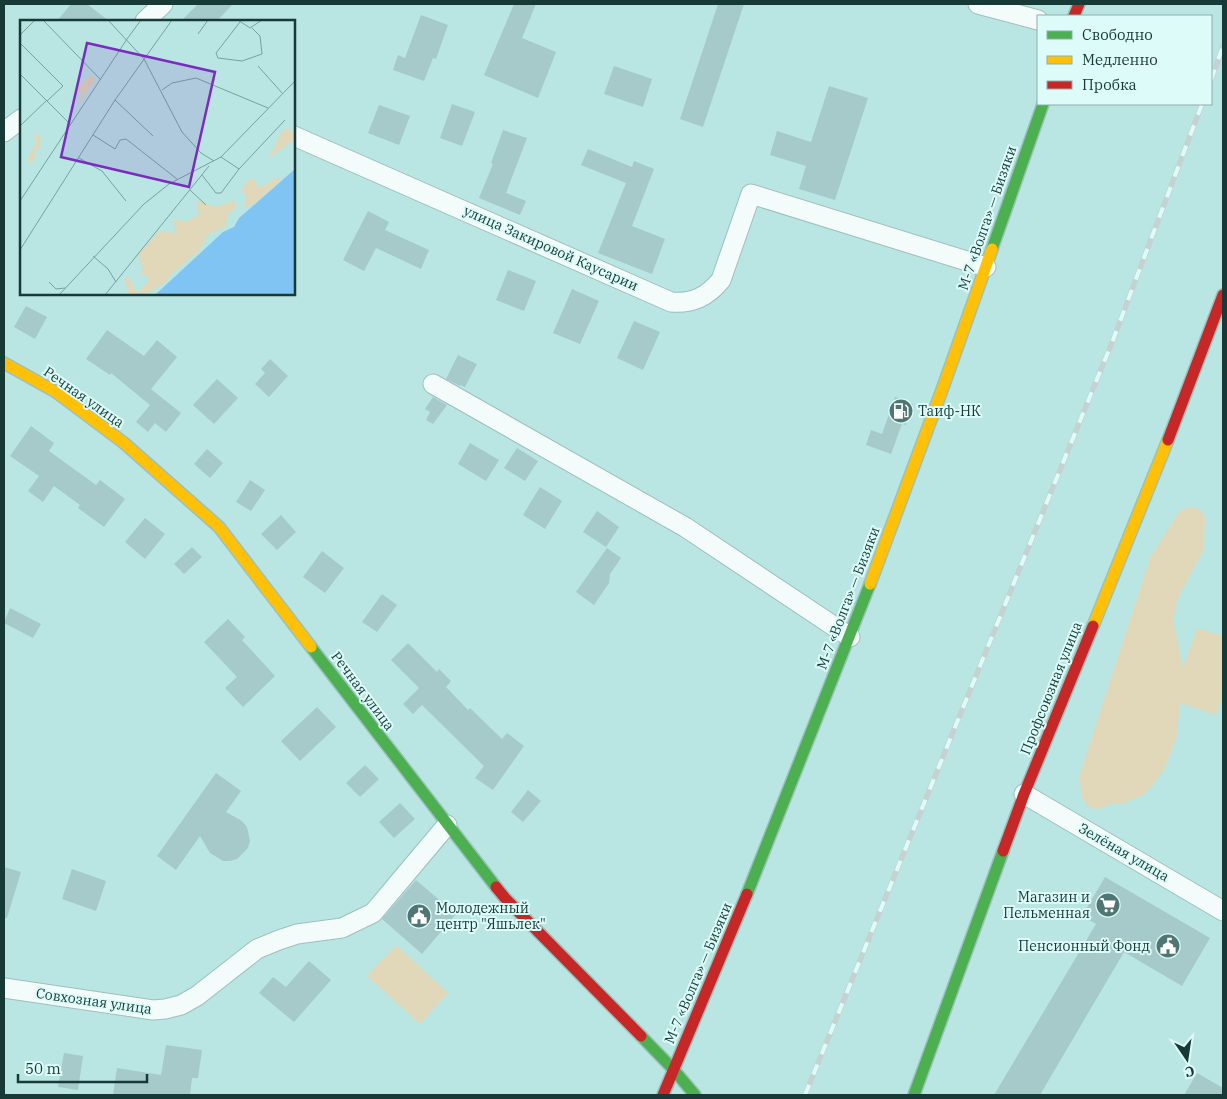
<svg xmlns="http://www.w3.org/2000/svg" width="1227" height="1099" font-family="'IBM Plex Serif',serif">
  <style>
    .green { fill: #e0d8b8 }
    .building { fill: #a6c9ca }
    .lines { fill: none; stroke-linecap: round; stroke-linejoin: round }
    .street-casing { stroke: #9cc0bd; stroke-width: 21 }
    .fast-casing { stroke: #9cc0bd; stroke-width: 14 }
    .slow-casing { stroke: #9cc0bd; stroke-width: 14 }
    .jam-casing { stroke: #9cc0bd; stroke-width: 14 }
    .street { stroke: #f4fbfb; stroke-width: 19 }
    .fast { stroke: #4caf50; stroke-width: 11 }
    .slow { stroke: #ffc107; stroke-width: 11 }
    .jam { stroke: #c62828; stroke-width: 11 }
    .rail-casing { stroke: #c5d2d2; stroke-width: 5.5 }
    .rail { stroke: #ddfcf9; stroke-width: 4; stroke-dasharray: 11; stroke-linecap: butt }
    .labels { text-anchor: middle; dominant-baseline: central; stroke-width: 4; stroke-linejoin: round; paint-order: stroke }
    .street-label { font-size: 14px; fill: #173a37; stroke: #ddfcf9 }
    .poi-label { font-size: 14px; fill: #173a37; stroke: #ddfcf9; text-anchor: start }
    .inset-road { fill: none; stroke: #78a19e; stroke-width: 1 }
    .view { fill: #7b2cbf; fill-opacity: 0.15; stroke: #7b2cbf; stroke-width: 2.5 }
    .inset-edge { fill: none; stroke: #173a37; stroke-width: 2.5 }
  </style>
  <rect width="100%" height="100%" fill="#b9e6e3"/>
  <path class="green" d="M1188,507L1199,509L1205,517L1204,549L1178,598L1173,619L1183,668L1197,628L1223,636V695L1216,715L1180,703L1176,740L1164,770L1151,787L1143,795L1124,803L1112,804L1099,809L1089,807L1082,798L1079,777L1150,558L1179,512Z
    M396,945L448,993L420,1024L367,976Z"/>
  <path class="building" d="M71,4H87L109,21H57Z
    M198,4H233L217,21H181Z
    M514,4H536L522,38L556,52L538,98L484,75Z
    M718,4H744L703,127L680,119Z
    M421,15L448,25L436,59L433,58L424,81L393,70L398,55L405,58Z
    M614,66L652,79L643,107L604,94Z
    M829,86L868,98L835,200L799,189L806,166L770,155L777,131L811,142Z
    M452,104L475,112L462,146L440,138Z
    M379,105L410,116L399,145L368,133Z
    M503,130L527,138L506,193L526,201L520,215L479,198L493,164L491,163Z
    M588,149L632,167L634,161L654,169L632,226L665,239L652,274L598,253L626,183L581,165Z
    M368,211L389,222L385,230L429,250L421,269L376,248L364,271L343,260Z
    M508,270L536,281L524,311L496,300Z
    M572,289L599,301L580,344L553,333Z
    M26,306L47,317L35,339L14,327Z
    M634,321L660,332L643,370L617,358Z
    M107,330L144,356L157,340L177,357L151,389L181,413L166,432L155,423L148,432L136,422L150,405L111,373L110,375L86,359Z
    M458,355L477,364L465,387L460,385V386L446,379Z
    M270,359L288,376L269,397L255,384L265,373L261,369Z
    M217,379L238,398L214,424L193,405Z
    M433,397L447,405L433,424L426,420L430,412L425,409Z
    M895,397L913,404L906,425L902,424L891,454L866,445L871,430L882,434Z
    M31,426L54,443L49,451L96,485L100,480L125,499L104,527L78,508L80,505L54,486L43,502L28,491L39,476L10,456Z
    M470,443L499,460L486,481L458,464Z
    M517,448L538,461L525,481L504,468Z
    M207,449L223,463L210,478L194,464Z
    M250,480L265,490L251,511L236,502Z
    M540,487L562,501L545,529L523,515Z
    M597,511L619,527L606,547L583,532Z
    M281,515L296,532L277,550L261,534Z
    M145,518L165,534L145,559L125,542Z
    M192,547L202,557L184,574L174,564Z
    M607,548L621,558L610,574L609,583L594,605L576,592Z
    M322,551L344,568L325,593L303,577Z
    M382,594L397,605L377,632L362,622Z
    M10,608L41,624L33,638L4,623Z
    M228,619L245,637L242,640L275,676L243,707L225,688L237,677L204,642Z
    M408,643L437,672L439,669L451,681L446,687L468,710L470,708L502,739L507,733L524,746L493,790L475,778L484,766L422,705L413,714L403,704L419,688L391,660Z
    M317,707L336,727L300,761L281,741Z
    M365,765L379,779L360,797L346,783Z
    M216,773L241,791L226,812L242,821L247,827L250,841L248,848L237,859L230,861H223L210,853L200,836L176,870L157,856Z
    M528,790L541,801L523,822L511,812Z
    M400,803L415,819L394,838L379,822Z
    M4,867L21,872L7,918H4Z
    M72,869L106,881L96,911L62,899Z
    M1105,877L1210,938L1182,986L1124,952L1040,1095H994L1096,924L1082,916Z
    M416,880L456,914L422,954L382,919Z
    M309,961L331,980L294,1022L259,993L273,977L286,987Z
    M166,1045L202,1050L198,1078H192L190,1095H113L117,1068L161,1075Z
    M64,1053L83,1056L78,1090L58,1087Z
    M1197,1073L1223,1088V1095H1184Z"/>
  <g class="lines">
    <defs>
      <path id="street" d="M978,4L1038,20
        M145,21L163,4
        M4,132L21,119
        M294,136L671,302C692,304 707,297 721,280L751,194L986,267
        M433,384L685,527L850,637
        M1024,794L1223,911
        M4,988L153,1010L165,1009L181,1005L197,996L257,949L279,940L297,934L342,928L373,913L447,825"/>
      <path id="fast" d="M992,249L1043,104
        M311,647L496,887
        M747,894L870,584
        M641,1036L673,1069L695,1095
        M914,1095L1003,851"/>
      <path id="slow" d="M4,363L56,392L124,443L219,527L311,647
        M870,584L942,390L992,249
        M1093,626L1168,440"/>
      <path id="jam" d="M1074,16L1079,4
        M1168,440L1223,295
        M1003,851L1024,794L1093,626
        M496,887L505,898L641,1036
        M663,1095L747,894"/>
    </defs>
    <use href="#street" class="street-casing"/>
    <use href="#fast" class="fast-casing"/>
    <use href="#slow" class="slow-casing"/>
    <use href="#jam" class="jam-casing"/>
    <use href="#street" class="street"/>
    <use href="#fast" class="fast"/>
    <use href="#slow" class="slow"/>
    <use href="#jam" class="jam"/>
    <defs>
      <path id="rail" d="M1211,80L1223,46
        M805,1095L1113,340L1202,104"/>
    </defs>
    <use href="#rail" class="rail-casing"/>
    <use href="#rail" class="rail"/>
  </g>
  <defs>
    <symbol id="fuel-disc" viewBox="-11 -11 22 22"><circle r="9.5" fill="#507673" stroke="#ddfcf9"/><path d="M-5.5-6h7V0h2V4h1.3V-2.5L3-4.5l.8-.8L6-3V5H2.5V1h-1V6h-7ZM-4.2-4.7v3.2H.2V-4.7Z" fill="#fff"/></symbol>
    <symbol id="supermarket-disc" viewBox="-11 -11 22 22"><circle r="9.5" fill="#507673" stroke="#ddfcf9"/><path d="M-6-5.5h2.5l.6 2H6L4.5 2H-2.5L-4.4-4H-6ZM-1.5 3.2a1.3 1.3 0 1 0 .1 0ZM3 3.2a1.3 1.3 0 1 0 .1 0Z" fill="#fff"/></symbol>
    <symbol id="civic-disc" viewBox="-11 -11 22 22"><circle r="9.5" fill="#507673" stroke="#ddfcf9"/><path d="M-.6-6.5H3V-4.5H.6V-3L4-1V1h2V6H-6V1h2V-1L-.6-3ZM-1.2 2.5V6h2.4V2.5Z" fill="#fff"/></symbol>
  </defs>
  <g fill-rule="evenodd">
    <use href="#fuel-disc" x="887" y="397" width="28" height="28"/>
    <use href="#supermarket-disc" x="1094" y="891" width="28" height="28"/>
    <use href="#civic-disc" x="405" y="902" width="28" height="28"/>
    <use href="#civic-disc" x="1154" y="932" width="28" height="28"/>
  </g>
  <g class="labels">
    <g class="street-label">
      <text transform="translate(987 218) rotate(-71)">М-7 «Волга» — Бизяки</text>
      <text transform="translate(551 248) rotate(24)">улица Закировой Каусарии</text>
      <text transform="translate(84 397) rotate(35)">Речная улица</text>
      <text transform="translate(848 598) rotate(-69)">М-7 «Волга» — Бизяки</text>
      <text transform="translate(1051 688) rotate(-68)">Профсоюзная улица</text>
      <text transform="translate(363 691) rotate(53)">Речная улица</text>
      <text transform="translate(1124 852) rotate(30)">Зелёная улица</text>
      <text transform="translate(698 973) rotate(-67)">М-7 «Волга» — Бизяки</text>
      <text transform="translate(94 1001) rotate(8)">Совхозная улица</text>
    </g>
    <g class="poi-label">
      <text x="918" y="411">Таиф-НК</text>
      <text x="1090" y="897" text-anchor="end">Магазин и<tspan x="1090" dy="16">Пельменная</tspan></text>
      <text x="436" y="908">Молодежный<tspan x="436" dy="16">центр "Яшьлек"</tspan></text>
      <text x="1150" y="946" text-anchor="end">Пенсионный Фонд</text>
    </g>
  </g>
  <g transform="translate(20 20)">
    <rect width="275" height="275" fill="#b9e6e3"/>
    <path d="M68,57L74,56L75,60L57,86L62,70L59,73L55,70ZM267,108L275,113L274,120L249,138L261,113ZM13,112L23,119L19,121L21,128L12,132L16,135L10,146L8,138L16,122ZM257,157L261,159L257,164L231,186L224,187L226,174L220,172L227,161L236,158V165L242,167ZM176,181L195,187L214,181L217,186L208,195L205,207L189,214L178,232L150,255L146,262L124,275H109L104,257H109L117,273L129,261L127,256L120,255L123,249L118,235L139,211L155,213L154,199L164,202L179,195Z" fill="#e0d8b8"/>
    <path d="M275,149V275H135L203,212L214,207L219,198Z" fill="#80c4f4"/>
    <path class="inset-road" d="M23,0L81,60M88,0L124,39M218,0L230,8L242,0M220,2L196,33L198,38L222,41L242,34L240,16L232,8M178,14L188,0M0,15L15,0M107,19L121,0M0,23L43,66L27,81M124,39L162,112L181,133L194,141M238,46L262,73M0,54L50,104M142,70L152,63L176,58L248,88M95,80L133,116M0,106L26,81M73,115L95,129L100,120L106,119L157,159M201,137L219,149M59,138L82,151L106,181M182,155L196,173H201L219,149L265,100M170,170L186,185M0,181L107,19M0,230L95,80L152,0M73,236L88,249L96,262M29,262L36,269L45,268M39,275L124,184L149,164L201,137L275,61M85,275L189,146"/>
    <path class="view" d="M67,23L195,52L169,167L41,137Z"/>
    <rect width="275" height="275" class="inset-edge"/>
  </g>
  <rect width="1227" height="1099" fill="none" stroke="#173a37" stroke-width="10"/>
  <rect x="1037" y="15" width="175" height="90" fill="#ddfcf9" stroke="#8eaeab"/>
  <rect x="1047" y="31" width="25" height="8" fill="#4caf50" stroke="#8eaeab"/>
  <text x="1082" y="40" font-size="15" fill="#173a37">Свободно</text>
  <rect x="1047" y="56" width="25" height="8" fill="#ffc107" stroke="#8eaeab"/>
  <text x="1082" y="65" font-size="15" fill="#173a37">Медленно</text>
  <rect x="1047" y="81" width="25" height="8" fill="#c62828" stroke="#8eaeab"/>
  <text x="1082" y="90" font-size="15" fill="#173a37">Пробка</text>
  <g transform="translate(1187 1059) rotate(167)" stroke="#ddfcf9" stroke-width="4" paint-order="stroke">
  <path d="M0-4L9 19L0 12L-9 19Z" fill="#173a37"/>
  <text y="-8" font-size="14" font-weight="bold" text-anchor="middle" fill="#173a37">С</text>
  </g>
  <path d="M18 1074v8h129v-8" fill="none" stroke="#173a37" stroke-width="2.5"/>
  <text x="25" y="1074" font-size="15" fill="#173a37" stroke="#ddfcf9" stroke-width="4" paint-order="stroke">50 m</text>
</svg>
